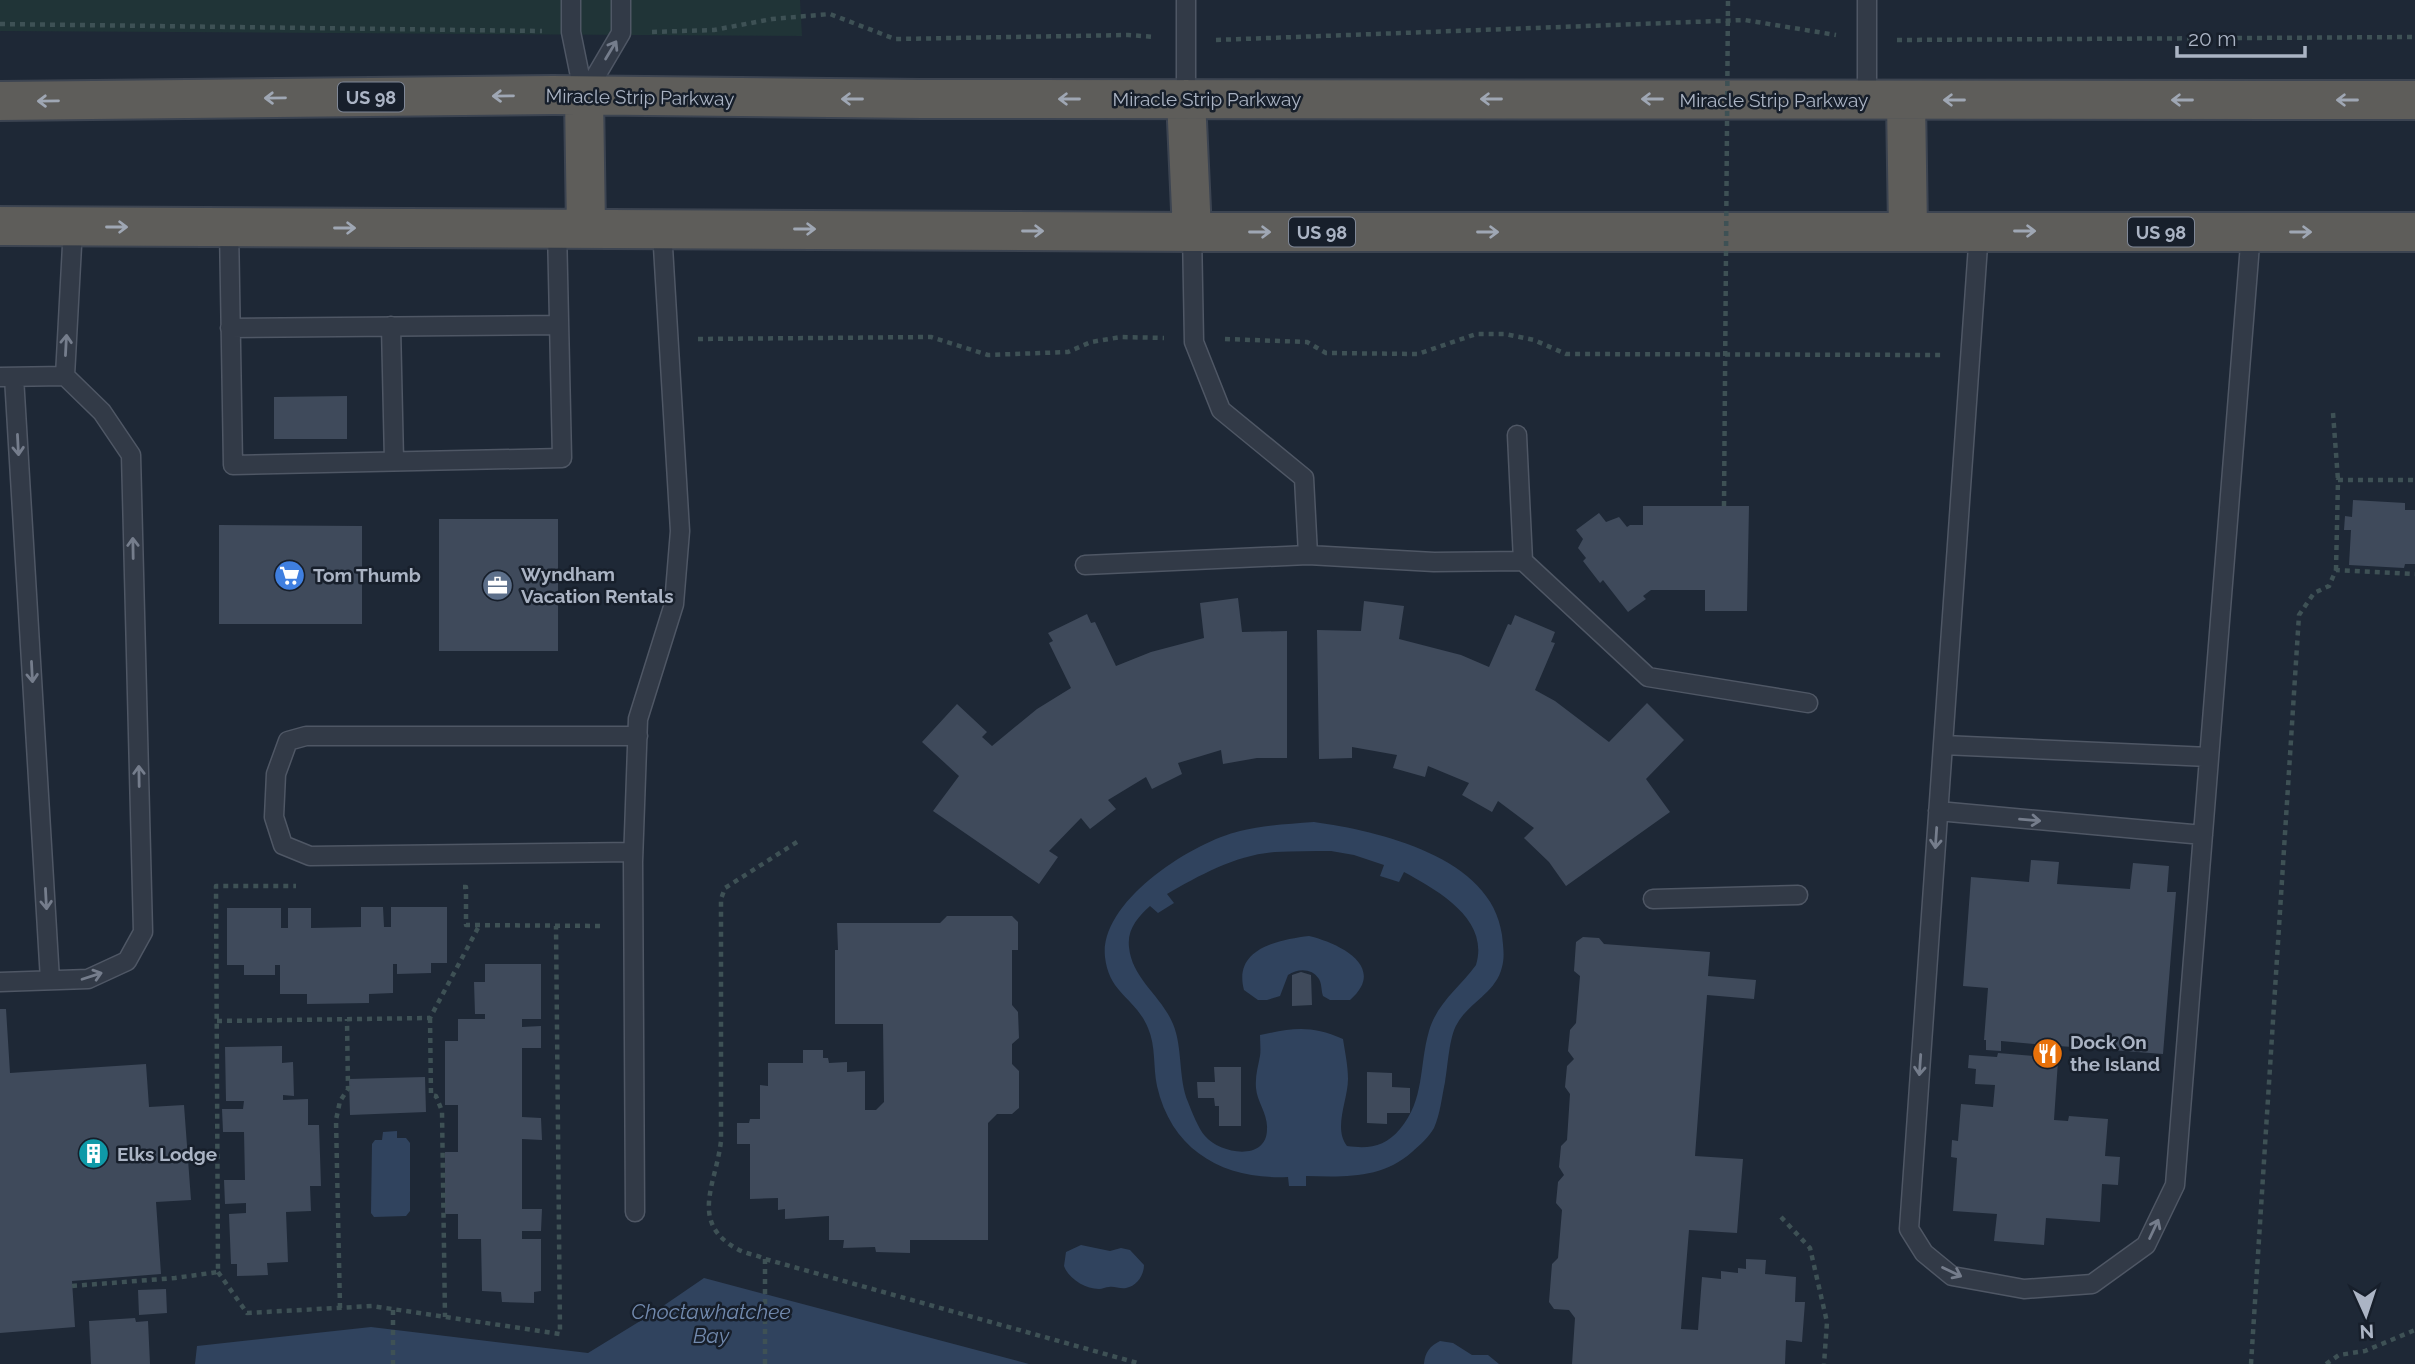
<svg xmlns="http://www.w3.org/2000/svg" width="2415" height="1364" font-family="Raleway,sans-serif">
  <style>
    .green { fill: #203437 }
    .water { fill: #30435e; fill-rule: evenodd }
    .building { fill: #3f4a5b }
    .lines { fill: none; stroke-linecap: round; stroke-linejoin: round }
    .service-casing { stroke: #4f5765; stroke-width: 21 }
    .trunk-casing { stroke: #3c4451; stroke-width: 42 }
    .path { stroke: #3e5155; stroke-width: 4.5; stroke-dasharray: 5 5; stroke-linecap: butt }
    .service { stroke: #323a47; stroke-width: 18 }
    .trunk { stroke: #5e5d5a; stroke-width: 38 }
    .path-bridge { stroke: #3e5155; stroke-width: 4.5; stroke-dasharray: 5 5; stroke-linecap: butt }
    .oneway { stroke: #757d8c }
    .oneway2 { stroke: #9fa7b4 }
    .labels { text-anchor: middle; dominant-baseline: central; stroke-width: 5; stroke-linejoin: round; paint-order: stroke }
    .shield { fill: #171f2b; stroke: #7f8796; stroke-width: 2 }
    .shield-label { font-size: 18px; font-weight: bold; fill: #abb4c4 }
    .street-label { font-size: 19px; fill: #abb4c4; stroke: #171f2b }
    .poi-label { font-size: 19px; font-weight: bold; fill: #abb4c4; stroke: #171f2b; text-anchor: start }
    .water-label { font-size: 21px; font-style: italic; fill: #728aae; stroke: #171f2b }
  </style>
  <rect width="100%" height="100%" fill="#1e2836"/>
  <path class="green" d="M0,0H800L802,36L0,31Z"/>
  <path class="water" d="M1314,822C1379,831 1492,857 1502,935C1503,945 1505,957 1502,967C1496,993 1469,1002 1457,1024C1449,1037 1448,1066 1445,1082C1442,1096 1440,1115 1434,1128C1429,1137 1420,1145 1412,1152C1382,1179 1344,1177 1306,1176V1186H1289L1288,1177C1225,1180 1172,1152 1157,1086C1153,1067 1156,1046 1148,1028C1136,998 1109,994 1105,957C1099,901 1193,842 1240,831C1265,825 1289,824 1314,822ZM1331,851L1354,855L1384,865L1380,876L1399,882L1404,872C1437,890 1490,919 1476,965C1460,987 1437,1003 1429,1031C1419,1065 1425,1100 1400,1129C1385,1147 1369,1149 1347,1146C1333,1128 1348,1100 1348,1079C1348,1066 1345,1052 1343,1039C1310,1025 1294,1028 1260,1035C1260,1042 1261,1050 1260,1056C1258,1067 1255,1076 1256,1088C1257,1102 1268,1114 1267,1129C1267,1162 1220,1154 1205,1136C1198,1128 1192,1112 1188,1102C1178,1078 1183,1048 1173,1024C1161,995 1132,979 1129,947C1127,929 1138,917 1150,906L1158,913L1174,903L1167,894C1200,875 1236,855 1275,852C1294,851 1312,851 1331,851Z
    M1309,936C1339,943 1388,967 1350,1000H1330L1323,996C1321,990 1322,984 1319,979C1312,968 1298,968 1288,975L1280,996L1267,1000H1258L1244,990C1233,949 1277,940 1309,936Z
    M397,1131V1138H406L410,1143V1211L406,1216L374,1217L371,1213L372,1144L375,1140H382L383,1132Z
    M1081,1245L1110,1251L1121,1248L1130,1250L1144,1265C1144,1275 1137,1286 1126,1288C1120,1289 1114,1286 1109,1287C1106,1287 1102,1289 1099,1289C1085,1289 1068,1278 1064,1266L1066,1252Z
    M704,1278L1029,1364H195L197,1346L371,1327L588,1353L650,1315Z
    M1440,1341L1453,1343L1472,1355H1488L1499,1364H1424C1425,1352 1430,1346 1440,1341Z"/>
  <path class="building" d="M347,396V439H274V397Z
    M2353,500L2405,503V510H2415V564H2405L2404,568L2349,565L2351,530H2344L2345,516L2352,517Z
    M1643,506H1749L1747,611H1705V590H1651L1643,596L1646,599L1628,612L1603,580L1600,583L1583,561L1586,558L1578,548L1583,539L1576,530L1599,513L1606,522L1619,517L1627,527L1630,525H1643Z
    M439,519H558V651H439Z
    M219,525L362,526V624H219Z
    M1238,598L1242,632L1287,631V758H1257L1223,764L1221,750L1178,763L1182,774L1152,789L1146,777L1108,800L1116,809L1090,829L1081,818L1049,851L1058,857L1039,884L933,811L959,776L922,742L957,704L987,732L982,737L992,746L1037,709L1071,688L1049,643L1053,641L1048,633L1087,614L1091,623L1095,622L1116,666L1151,652L1204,638L1200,603Z
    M1364,601L1404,606L1399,639L1461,655L1489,667L1508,624L1511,625L1515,615L1555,632L1551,642L1555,643L1535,690L1555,701L1609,742L1647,703L1684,740L1646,779L1670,812L1566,886L1549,862L1524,838L1534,828L1498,801L1492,812L1462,795L1469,783L1428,766L1425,777L1393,768L1397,755L1352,747V758L1319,759L1317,630L1361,631Z
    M2031,860L2059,862L2057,884L2130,889L2133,863L2169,866L2167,892H2176L2163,1054L2059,1046L2054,1120L2068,1121L2069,1116L2108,1119L2105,1156L2120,1157L2118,1185L2102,1184L2100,1222L2046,1218L2044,1245L1994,1241L1997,1214L1953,1211L1957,1158L1951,1157L1952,1140L1958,1141L1961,1104L1993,1107L1995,1085L1975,1084L1976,1069L1968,1068L1969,1055L1997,1057L1998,1053L2034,1056L2035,1044L2001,1041V1051L1986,1050V1040H1984L1988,988L1963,986L1971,877L2029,882Z
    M361,907H383L384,927H391V907H447V963H431V973L397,974V964H393V993L369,994V1003L307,1004V994H280V965H275V975H244V965H227V908H281V928H288V908H311V928L361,927Z
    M947,916H1012L1018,922V950H1012V1005L1018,1012L1019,1038L1012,1044V1064L1019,1071V1108L1012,1114H997L988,1123V1240H910V1253L876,1252L875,1247L843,1248L844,1240H829V1216L785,1219V1209L778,1210V1198L750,1199V1144H737V1123H749L750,1119H760V1085L768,1086V1063H803V1050H823V1058H828L829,1063L847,1062V1072L865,1071V1110H876L884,1102L883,1024H835V950H838L837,923H940Z
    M1583,937L1599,938L1604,944L1710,952L1708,976L1756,980L1754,999L1707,995L1695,1156L1743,1159L1737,1233L1689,1230L1681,1329L1698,1330L1702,1277L1721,1279V1271L1738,1273V1268L1746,1269V1259L1766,1260L1765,1274L1796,1277L1795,1302H1805L1802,1342L1786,1340L1785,1364H1572L1575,1318L1569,1310L1554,1309L1549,1302L1552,1264L1558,1258L1562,1210L1556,1203L1558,1182L1564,1175L1559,1167L1561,1146L1567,1140L1570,1094L1565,1087L1567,1066L1574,1059L1568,1051L1570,1030L1576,1023L1580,976L1574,971L1576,942Z
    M485,964H541V1019H522V1027L541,1026V1048H522V1117L541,1118L542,1140L522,1139V1209H542L541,1231H522V1239H541V1291L534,1292V1303L502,1302L501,1292L482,1291L481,1239H458V1214H445V1152H458V1105H445V1041H458V1019H485V1014H475L474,982H485Z
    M1301,972L1311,975L1312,1005L1292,1006V975Z
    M0,1009H6L10,1073L146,1064L149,1107L184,1105L191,1200L156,1202L161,1274L72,1281L75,1327L0,1333Z
    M282,1046V1063L293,1062L294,1096L283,1095V1100L308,1099V1125H319L321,1186H310L311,1211L286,1212L288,1262L267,1263L268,1275L237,1276V1264H231L229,1214L246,1213V1203L225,1204L224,1180H245L244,1132H223L222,1109H243L244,1101H226L225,1047Z
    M1214,1067H1241V1126H1219V1106H1215L1214,1098H1198L1197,1082H1215Z
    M1367,1072L1392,1073V1087L1410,1088V1113H1387V1124L1367,1123Z
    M425,1077L426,1112L350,1115L349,1079Z
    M166,1289L167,1313L139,1315L138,1290Z
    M135,1318L136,1322L148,1321L150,1364H91L89,1321Z"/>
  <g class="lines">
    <defs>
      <path id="service" d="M571,0V32L584,96
        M1186,0V99
        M584,96L621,33V0
        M1867,100V0
        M229,227L233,465L562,458L557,229
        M1979,231L1909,1229L1924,1253L1952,1276L2024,1289L2092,1284L2146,1245L2175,1185L2251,232
        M391,326L394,461
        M230,328L559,325
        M0,377L65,376
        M14,377L50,980
        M1308,555L1434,562L1523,561L1517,435
        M1523,561L1648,677L1808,703
        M1085,565L1308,555L1304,478L1221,410L1194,342L1192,232
        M1943,745L2209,757
        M1938,811L2203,835
        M633,852L310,856L283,845L274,817L276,774L288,741L306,736H638
        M1653,899L1798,895
        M0,982L88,979L127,961L143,932L131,455L102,412L65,376L73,227
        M635,1212L633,862L638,719L674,604L680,531L662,230"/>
      <path id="trunk" d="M584,96L586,229
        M1186,99L1192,232
        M1906,100L1908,231
        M0,101L553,95L920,99L2415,100
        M0,226L1192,232H2415"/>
    </defs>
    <use href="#service" class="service-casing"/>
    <use href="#trunk" class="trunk-casing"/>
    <path class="path" d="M0,24L542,31
      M652,32L714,30L772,19L830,14L895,39L1128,35L1155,37
      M1216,40L1745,20L1836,35
      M1897,40L2415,37
      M698,339L931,337L988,355L1068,352L1091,342L1121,337L1164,338
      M1225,339L1307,342L1326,353L1418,354L1476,334H1505L1534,340L1566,354L1941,355
      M2333,413L2338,480
      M2336,570L2338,480H2415
      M797,842L725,888L721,899V1141C716,1185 688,1223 739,1250C747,1254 757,1255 765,1259L1141,1364
      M463,887H466V925L604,926
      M430,1018L431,1095L436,1096L442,1111L445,1317
      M217,1021L430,1018L479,926
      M1781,1217L1810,1248L1827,1322L1824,1364
      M765,1259V1364
      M218,1272L247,1313L372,1306L560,1334L556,926
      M72,1286L175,1278L218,1272L216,886H296
      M340,1308L336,1120L340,1101L348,1089L347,1019
      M393,1310V1364
      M2251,1364L2299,615L2314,593L2329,586L2336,570L2415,574
      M2326,1364L2339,1355L2365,1351L2415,1330"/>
    <use href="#service" class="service"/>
    <use href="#trunk" class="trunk"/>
    <path class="path-bridge" d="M1724,506L1728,0"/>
  </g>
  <defs><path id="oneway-shaft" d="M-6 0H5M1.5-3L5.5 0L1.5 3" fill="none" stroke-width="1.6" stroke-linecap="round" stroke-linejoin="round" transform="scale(1.75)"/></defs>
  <g class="oneway">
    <use href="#oneway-shaft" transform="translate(611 50) rotate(-59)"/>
    <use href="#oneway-shaft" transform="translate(66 345) rotate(-87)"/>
    <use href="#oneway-shaft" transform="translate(18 445) rotate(87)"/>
    <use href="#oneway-shaft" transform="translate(133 548) rotate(-91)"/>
    <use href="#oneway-shaft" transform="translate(32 672) rotate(87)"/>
    <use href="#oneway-shaft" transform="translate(139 776) rotate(-91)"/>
    <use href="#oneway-shaft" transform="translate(2030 820) rotate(5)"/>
    <use href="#oneway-shaft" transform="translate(1936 838) rotate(94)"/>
    <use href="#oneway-shaft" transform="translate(46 899) rotate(87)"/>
    <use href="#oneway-shaft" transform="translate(92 976) rotate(-18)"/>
    <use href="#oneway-shaft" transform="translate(1920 1065) rotate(94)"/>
    <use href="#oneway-shaft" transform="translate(2154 1229) rotate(-65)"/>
    <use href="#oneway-shaft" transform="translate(1952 1272) rotate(26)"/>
  </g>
  <g class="oneway2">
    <use href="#oneway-shaft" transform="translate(503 96) rotate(179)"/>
    <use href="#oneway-shaft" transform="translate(275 98) rotate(179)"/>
    <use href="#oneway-shaft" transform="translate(852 99) rotate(-180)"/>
    <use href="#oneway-shaft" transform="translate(1069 99) rotate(180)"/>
    <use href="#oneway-shaft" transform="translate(1491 99) rotate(-180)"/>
    <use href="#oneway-shaft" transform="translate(1652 99) rotate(-180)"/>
    <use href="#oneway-shaft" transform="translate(1954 100) rotate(-180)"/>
    <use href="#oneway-shaft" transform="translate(2182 100) rotate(-180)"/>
    <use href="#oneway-shaft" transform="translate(2347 100) rotate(180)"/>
    <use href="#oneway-shaft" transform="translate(48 101) rotate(179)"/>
    <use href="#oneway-shaft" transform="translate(117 227)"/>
    <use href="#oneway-shaft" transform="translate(345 228)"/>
    <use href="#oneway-shaft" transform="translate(805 229)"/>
    <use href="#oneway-shaft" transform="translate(1033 231)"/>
    <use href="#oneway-shaft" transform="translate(2025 231)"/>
    <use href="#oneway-shaft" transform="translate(1260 232)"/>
    <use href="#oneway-shaft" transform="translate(1488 232)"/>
    <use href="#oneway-shaft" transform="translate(2301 232)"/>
  </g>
  <defs>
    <symbol id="supermarket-disc" viewBox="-11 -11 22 22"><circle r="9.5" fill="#3f7fe0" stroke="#171f2b"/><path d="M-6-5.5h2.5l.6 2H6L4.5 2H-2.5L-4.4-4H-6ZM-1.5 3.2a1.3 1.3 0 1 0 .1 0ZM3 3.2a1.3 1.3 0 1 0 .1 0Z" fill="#fff"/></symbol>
    <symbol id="office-disc" viewBox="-11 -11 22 22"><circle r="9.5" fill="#5c6f8a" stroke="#171f2b"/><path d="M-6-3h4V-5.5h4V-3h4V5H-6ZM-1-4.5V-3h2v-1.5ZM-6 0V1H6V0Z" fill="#fff"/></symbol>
    <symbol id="restaurant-disc" viewBox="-11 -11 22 22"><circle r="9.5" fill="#e8710a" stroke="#171f2b"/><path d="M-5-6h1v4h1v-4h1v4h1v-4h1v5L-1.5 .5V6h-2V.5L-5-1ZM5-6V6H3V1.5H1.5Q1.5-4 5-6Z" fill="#fff"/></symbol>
    <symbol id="building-disc" viewBox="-11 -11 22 22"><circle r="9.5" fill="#0f9aa8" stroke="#171f2b"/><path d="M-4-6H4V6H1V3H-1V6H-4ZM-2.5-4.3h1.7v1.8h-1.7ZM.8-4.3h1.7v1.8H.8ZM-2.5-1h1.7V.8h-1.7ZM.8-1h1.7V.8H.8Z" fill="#fff"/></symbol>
  </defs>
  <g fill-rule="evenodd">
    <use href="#supermarket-disc" x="272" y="558" width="35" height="35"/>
    <use href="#office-disc" x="480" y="568" width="35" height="35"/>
    <use href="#restaurant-disc" x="2030" y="1036" width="35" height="35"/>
    <use href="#building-disc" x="76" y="1136" width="35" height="35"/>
  </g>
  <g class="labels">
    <g class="shield">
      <rect x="338" y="82.5" width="66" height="29" rx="5"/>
      <rect x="1289" y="217.5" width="66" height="29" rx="5"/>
      <rect x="2128" y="217.5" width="66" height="29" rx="5"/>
    </g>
    <g class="shield-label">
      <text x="371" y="97">US 98</text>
      <text x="1322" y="232">US 98</text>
      <text x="2161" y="232">US 98</text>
    </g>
    <g class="street-label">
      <text transform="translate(640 97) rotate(1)">Miracle Strip Parkway</text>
      <text x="1207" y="99">Miracle Strip Parkway</text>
      <text x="1774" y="100">Miracle Strip Parkway</text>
    </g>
    <g class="poi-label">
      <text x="521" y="574">Wyndham<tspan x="521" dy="22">Vacation Rentals</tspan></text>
      <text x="313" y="575">Tom Thumb</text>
      <text x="2070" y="1042">Dock On<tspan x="2070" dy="22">the Island</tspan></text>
      <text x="117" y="1154">Elks Lodge</text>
    </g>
    <g class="water-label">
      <text x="711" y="1311">Choctawhatchee<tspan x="711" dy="24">Bay</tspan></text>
    </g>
  </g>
  <g transform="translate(2366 1315) rotate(177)" stroke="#171f2b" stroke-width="5" paint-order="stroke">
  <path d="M0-5L12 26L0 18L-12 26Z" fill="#abb4c4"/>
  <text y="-10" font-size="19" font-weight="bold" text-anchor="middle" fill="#abb4c4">N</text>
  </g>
  <path d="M2177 46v10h128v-10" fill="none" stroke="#abb4c4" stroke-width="3.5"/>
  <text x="2188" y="46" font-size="21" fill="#abb4c4" stroke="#171f2b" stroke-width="5" paint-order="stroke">20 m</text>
</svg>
